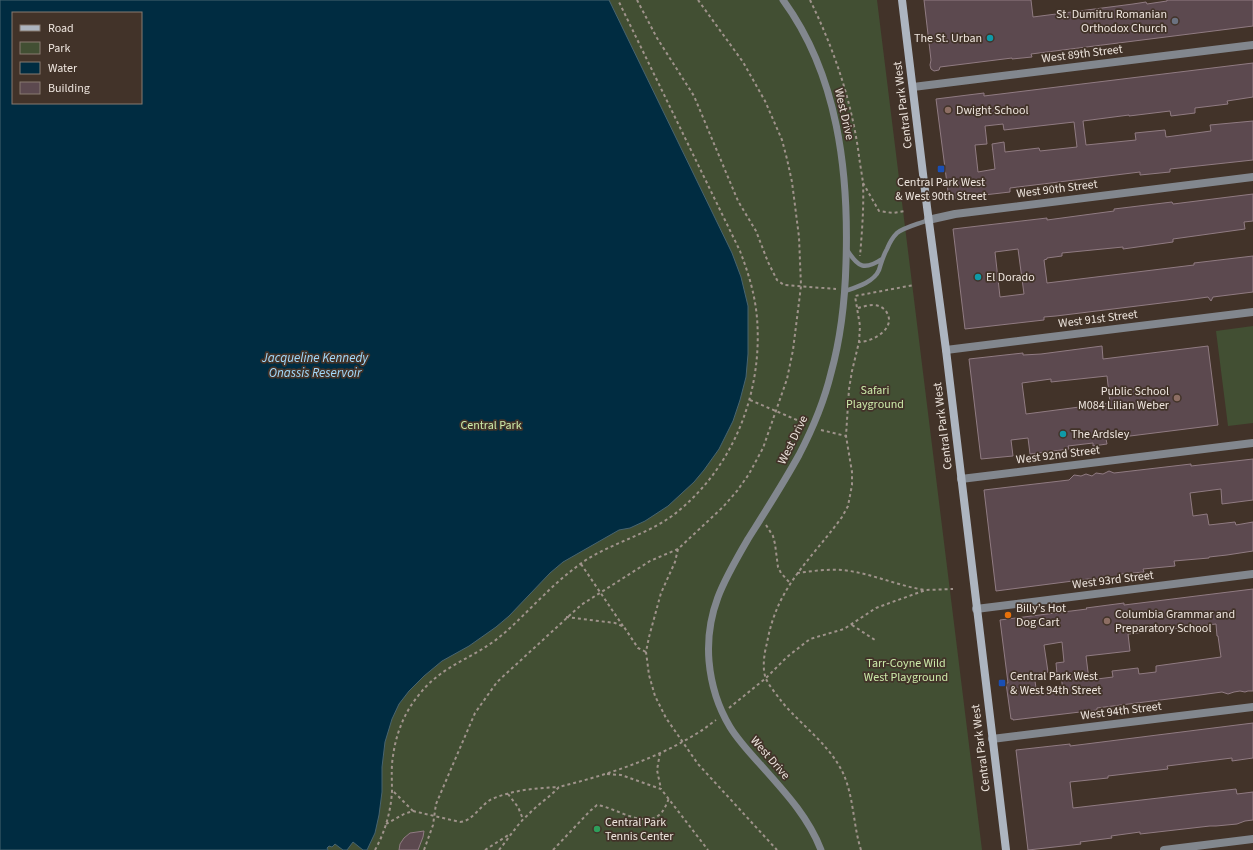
<svg xmlns="http://www.w3.org/2000/svg" width="1253" height="850" font-family="'Source Sans 3',sans-serif">
  <style>
    .green { fill: #424f33; fill-rule: evenodd }
    .water { fill: #002c41; stroke: #476470; fill-rule: evenodd }
    .building { fill: #5c494f; stroke: #907b82; fill-rule: evenodd }
    .lines { fill: none; stroke-linecap: round; stroke-linejoin: round }
    .path { stroke: #9f938b; stroke-width: 2; stroke-dasharray: 3 3; stroke-linecap: butt }
    .service { stroke: #82878e; stroke-width: 4.5 }
    .pedestrian { stroke: #82878e; stroke-width: 7 }
    .minor { stroke: #82878e; stroke-width: 8 }
    .secondary { stroke: #adb5c0; stroke-width: 8 }
    .path-bridge { stroke: #9f938b; stroke-width: 2; stroke-dasharray: 3 3; stroke-linecap: butt }
    .worship-dot { fill: #6b7280; stroke: #423329; stroke-width: 1.5 }
    .culture-dot { fill: #0f9aa8; stroke: #423329; stroke-width: 1.5 }
    .education-dot { fill: #8d6e63; stroke: #423329; stroke-width: 1.5 }
    .transit-dot { fill: #1a4fb4; stroke: #423329; stroke-width: 1.5 }
    .food-dot { fill: #e8710a; stroke: #423329; stroke-width: 1.5 }
    .leisure-dot { fill: #2e9e5b; stroke: #423329; stroke-width: 1.5 }
    .labels { text-anchor: middle; dominant-baseline: central; stroke-width: 3.5; stroke-linejoin: round; paint-order: stroke }
    .poi-label { font-size: 12px; fill: #eee5de; stroke: #423329; text-anchor: start }
    .street-label { font-size: 12px; fill: #eee5de; stroke: #423329 }
    .park-label { font-size: 12px; fill: #cceaa9; stroke: #423329 }
    .water-label { font-size: 13px; font-style: italic; fill: #a3dafc; stroke: #423329 }
  </style>
  <rect width="100%" height="100%" fill="#423329"/>
  <path class="green" d="M0,0H877L982,850H0ZM13,13H141V103H13Z
    M1253,326V423L1228,426L1216,331Z"/>
  <path class="water" d="M0,0H609L732,253L741,277L748,306V354L746,377L740,400L733,421L719,449L704,470L694,482L668,506L645,521L630,528L619,530L563,562L550,573L509,616L496,627L469,646L442,661L424,676L409,691L399,704L392,719L385,742L382,767V792L379,815L375,833L367,850H363L353,842L347,850H343L335,844L332,847L329,846L327,848L328,850H0ZM13,13H141V103H13Z"/>
  <path class="building" d="M924,0H1031L1033,17L1133,4L1146,2L1147,4L1167,1V0H1253V26L1031,54L1032,57L1012,59V58L940,67L939,70L934,71L931,69L930,65L931,60Z
    M1253,63V97L1227,101L1228,104L1195,108V113L1171,116L1170,111L1129,116V115L1083,121L1086,145L1136,140L1135,133L1165,130L1166,137L1211,131L1210,125L1253,121V160L1170,169V172L1140,175V172L1010,188V192L949,199L936,99L984,93V96ZM1074,122L1077,147L1040,151L1039,148L1005,152L1004,142L992,144L995,169L978,172L975,145L987,144L985,126L1003,124L1004,130Z
    M1253,194V221L1244,222L1245,229L1173,239V242L1123,249V247L1062,253V256L1047,258V259L1044,260L1047,283L1194,265V263L1253,256V292L1213,297L1211,301L1208,297L1186,300L1056,316L1044,317V320L965,329L953,229L1047,218V220L1114,211V209L1172,202L1173,204ZM1018,249L1024,294L1000,297L995,252Z
    M1102,346L1103,359L1208,346L1218,425L1106,439L1107,444L1093,446V443L1068,446L1069,449L1030,454L1028,438L1011,440L1013,456L981,459L969,359L1023,353V355L1041,354ZM1107,376L1110,403L1026,414L1022,383L1051,379V382Z
    M1253,459V500L1222,504L1221,489L1190,493L1193,516L1207,514L1209,525L1235,522L1236,525L1253,522V551L1227,555L1209,557V558L1174,561L1175,566L1143,569L1144,572L1121,574V576L1096,579V578L996,591L984,490L1069,480L1074,475L1081,476L1086,474L1092,476L1096,473L1103,474L1109,471L1114,473L1191,464V466Z
    M1253,589V691H1248L1245,692L1240,691L1234,692L1228,694L1222,692L1200,695L1097,708V710L1013,720V719H1011L1006,683H1008L1000,620L1087,609L1086,608L1124,603V605ZM1216,624L1217,636H1218L1221,657L1156,666V672L1139,674L1138,668L1112,671L1113,677L1089,680L1086,656L1130,651L1128,634ZM1062,642L1064,662L1056,663L1057,674H1061L1063,692L1037,695L1034,674L1048,672L1044,645Z
    M1253,723V758L1232,761V758L1167,766L1168,769L1108,776V778L1070,782L1073,808L1236,789L1237,794L1253,792V820L1245,821L1237,824L1216,826H1210L1140,834V832L1111,836L1112,838L1080,842L1081,844L1028,850L1016,750L1070,744V746Z
    M424,831L423,837L418,850H399L400,844L404,838L410,833Z"/>
  <g class="lines">
    <path class="path" d="M637,0L657,38L694,96L738,201L756,231L768,262L777,280L784,285L836,289
      M810,0C834,49 852,102 859,156C860,165 862,174 863,183C864,207 862,232 860,256
      M863,183L879,211L893,213L905,211
      M858,308C863,307 868,305 873,305C878,305 882,307 885,310C899,327 873,342 859,342
      M750,400L804,423
      M821,430L846,436
      M766,525L773,536L775,544L778,567L781,573L790,583
      M678,549L675,562L661,593L649,637L646,652L649,675L655,696L666,718L698,764L777,850
      M581,564L623,626
      M797,573C814,571 832,568 850,571C875,575 899,586 925,590
      M566,617L615,623L624,627L638,648L646,652
      M852,625L875,640
      M729,708L766,678L787,657L810,639L844,629L876,608L895,601L926,590L953,589
      M660,753L657,770L661,789
      M607,774L621,775L661,789L708,850
      M508,794L518,807L523,819
      M460,822C473,821 480,805 492,799C513,790 536,788 559,787
      M386,824L404,814L413,811L392,790
      M375,850C385,832 391,811 392,791C392,779 391,768 393,756C396,734 404,713 418,696C439,668 466,661 493,642C512,628 527,611 544,595C556,583 569,572 583,562C611,543 644,536 672,516C733,470 763,393 757,318C755,294 748,272 740,251L618,0
      M424,850L433,825L436,804L475,713L497,682L581,605L650,561L678,549L723,507L737,491L749,474L763,448L787,379L793,350L801,286L799,237L792,182L787,159L782,140L765,101L743,62L698,0
      M485,850L510,834
      M499,850C509,838 517,824 529,814C538,804 550,797 559,787C606,775 654,760 696,734C703,730 709,725 716,720
      M553,850L590,811L597,805C615,807 647,831 662,812C665,808 667,803 669,798
      M861,850C853,825 854,797 843,773C829,744 802,726 782,702C777,695 770,687 766,679C762,669 764,654 767,643C777,586 810,561 842,517L848,506L852,485V472L846,436L849,389L852,371L859,342L860,326L855,296L914,285"/>
    <path class="service" d="M847,250C858,267 864,271 882,259
      M845,291C857,287 874,282 879,270C881,263 883,256 887,249C889,244 892,238 897,233C905,227 919,224 928,220"/>
    <path class="pedestrian" d="M783,0C838,75 849,172 846,263C845,300 841,337 831,373C824,402 812,430 799,455C783,484 765,512 748,539C724,580 705,612 709,661C711,684 718,707 730,727C738,740 749,752 759,763C783,790 808,816 821,850"/>
    <path class="minor" d="M913,87L1253,45
      M928,220L955,214L1253,177
      M946,350L1253,312
      M961,479L1253,443
      M976,609L1253,574
      M992,739L1253,707
      M1164,850L1253,839"/>
    <path class="secondary" d="M902,0L927,207L946,350L1006,850"/>
    <path class="path-bridge" d="M413,811L460,822"/>
  </g>
  <circle class="worship-dot" cx="1175" cy="21" r="4"/>
  <g class="culture-dot">
    <circle cx="990" cy="38" r="4"/>
    <circle cx="978" cy="277" r="4"/>
    <circle cx="1063" cy="434" r="4"/>
  </g>
  <g class="education-dot">
    <circle cx="948" cy="110" r="4"/>
    <circle cx="1177" cy="398" r="4"/>
    <circle cx="1107" cy="621" r="4"/>
  </g>
  <g class="transit-dot">
    <rect x="937" y="165" width="8" height="8" rx="2"/>
    <rect x="998" y="679" width="8" height="8" rx="2"/>
  </g>
  <circle class="food-dot" cx="1008" cy="615" r="4"/>
  <circle class="leisure-dot" cx="597" cy="829" r="4"/>
  <g class="labels">
    <g class="poi-label">
      <text x="1167" y="14" text-anchor="end">St. Dumitru Romanian<tspan x="1167" dy="14">Orthodox Church</tspan></text>
      <text x="982" y="38" text-anchor="end">The St. Urban</text>
      <text x="956" y="110">Dwight School</text>
      <text x="941" y="182" text-anchor="middle">Central Park West<tspan x="941" dy="14">&amp; West 90th Street</tspan></text>
      <text x="986" y="277">El Dorado</text>
      <text x="1169" y="391" text-anchor="end">Public School<tspan x="1169" dy="14">M084 Lilian Weber</tspan></text>
      <text x="1071" y="434">The Ardsley</text>
      <text x="1016" y="608">Billy’s Hot<tspan x="1016" dy="14">Dog Cart</tspan></text>
      <text x="1115" y="614">Columbia Grammar and<tspan x="1115" dy="14">Preparatory School</tspan></text>
      <text x="1010" y="676">Central Park West<tspan x="1010" dy="14">&amp; West 94th Street</tspan></text>
      <text x="605" y="822">Central Park<tspan x="605" dy="14">Tennis Center</tspan></text>
    </g>
    <g class="street-label">
      <text transform="translate(1082 54) rotate(-7)">West 89th Street</text>
      <text transform="translate(903 105) rotate(-97)">Central Park West</text>
      <text transform="translate(844 114) rotate(77)">West Drive</text>
      <text transform="translate(1057 189) rotate(-7)">West 90th Street</text>
      <text transform="translate(1098 319) rotate(-7)">West 91st Street</text>
      <text transform="translate(943 426) rotate(-97)">Central Park West</text>
      <text transform="translate(793 440) rotate(-64)">West Drive</text>
      <text transform="translate(1058 455) rotate(-7)">West 92nd Street</text>
      <text transform="translate(1113 580) rotate(-7)">West 93rd Street</text>
      <text transform="translate(1121 711) rotate(-7)">West 94th Street</text>
      <text transform="translate(981 748) rotate(-97)">Central Park West</text>
      <text transform="translate(770 758) rotate(49)">West Drive</text>
    </g>
    <g class="park-label">
      <text x="875" y="390">Safari<tspan x="875" dy="14">Playground</tspan></text>
      <text x="491" y="425">Central Park</text>
      <text x="906" y="663">Tarr-Coyne Wild<tspan x="906" dy="14">West Playground</tspan></text>
    </g>
    <g class="water-label">
      <text x="315" y="358">Jacqueline Kennedy<tspan x="315" dy="15">Onassis Reservoir</tspan></text>
    </g>
  </g>
  <rect x="12" y="12" width="130" height="92" fill="#423329" stroke="#877a71"/>
  <rect x="20" y="25" width="20" height="6" fill="#adb5c0" stroke="#877a71"/>
  <text x="48" y="32" font-size="12" fill="#eee5de">Road</text>
  <rect x="20" y="42" width="20" height="12" fill="#424f33" stroke="#877a71"/>
  <text x="48" y="52" font-size="12" fill="#eee5de">Park</text>
  <rect x="20" y="62" width="20" height="12" fill="#002c41" stroke="#877a71"/>
  <text x="48" y="72" font-size="12" fill="#eee5de">Water</text>
  <rect x="20" y="82" width="20" height="12" fill="#5c494f" stroke="#877a71"/>
  <text x="48" y="92" font-size="12" fill="#eee5de">Building</text>
</svg>
